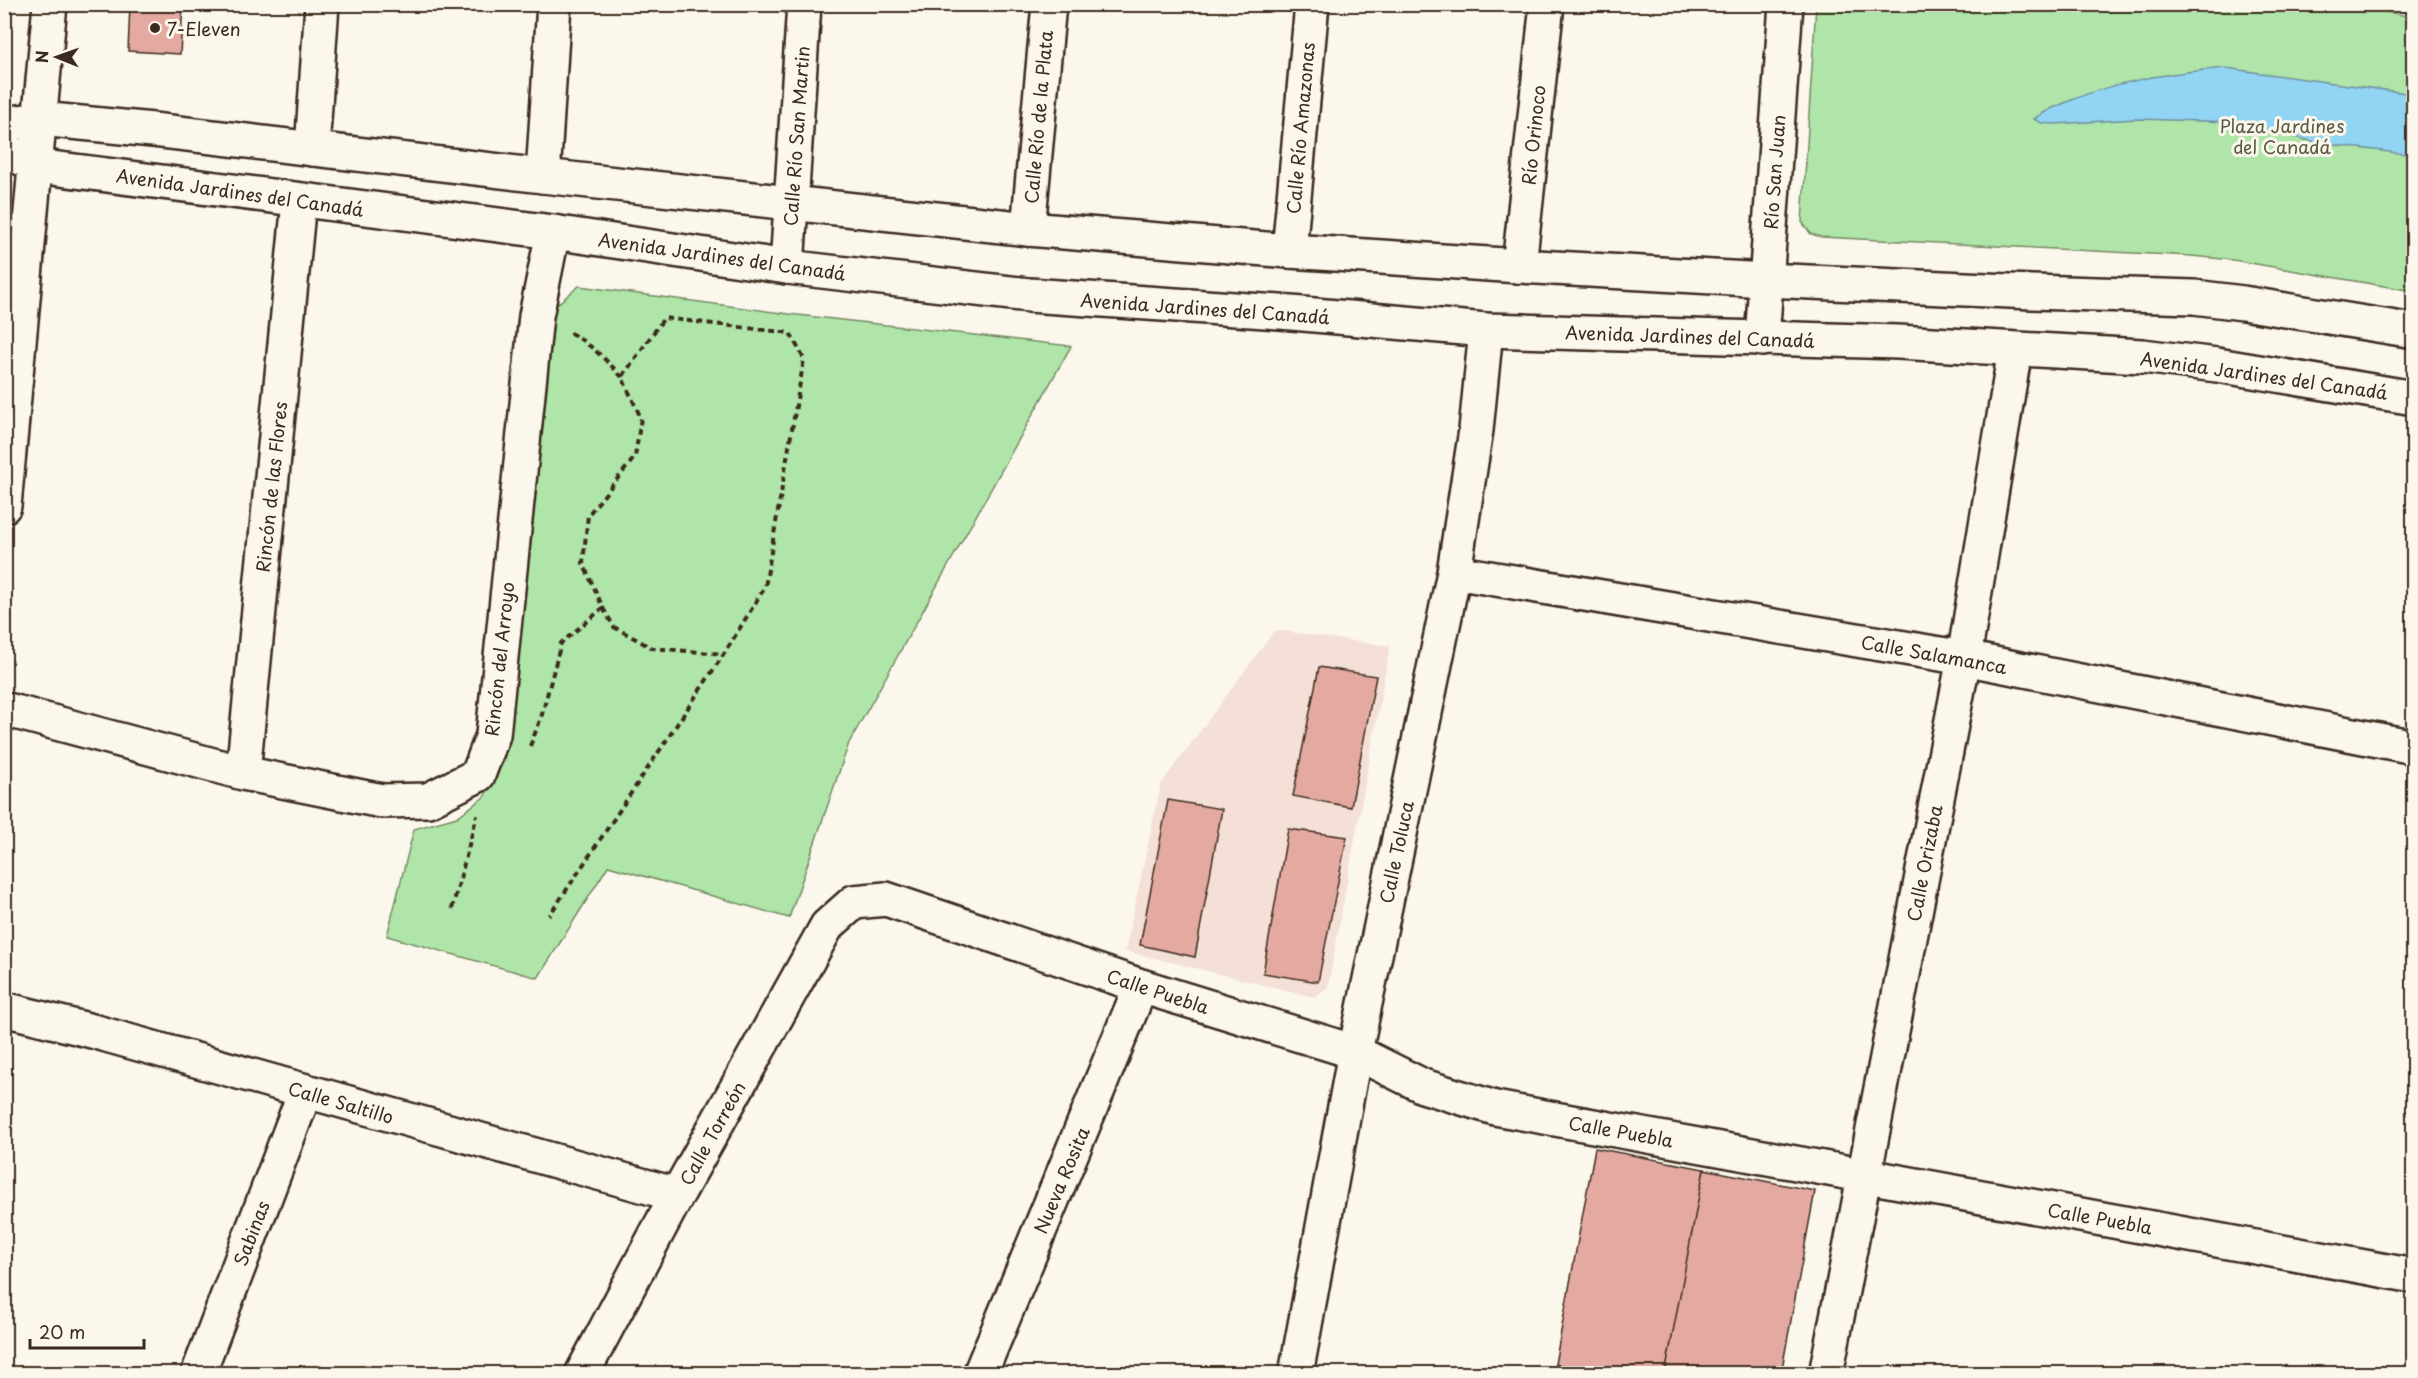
<svg xmlns="http://www.w3.org/2000/svg" width="2418" height="1378" font-family="'Playpen Sans',sans-serif">
  <style>
    .built { fill: #f4e0d6 }
    .green { fill: #afe5a8; stroke: #758863; stroke-width: 1.5 }
    .water { fill: #92d4f4; stroke: #6f909e; stroke-width: 1.5 }
    .building { fill: #e4aaa1; stroke: #3b2a1e; stroke-width: 1.5 }
    .lines { fill: none; stroke-linecap: round; stroke-linejoin: round }
    .street-casing { stroke: #3b2a1e; stroke-width: 38 }
    .secondary-casing { stroke: #3b2a1e; stroke-width: 38 }
    .path { stroke: #3b2a1e; stroke-width: 4; stroke-dasharray: 6 4.5; stroke-linecap: butt }
    .street { stroke: #fbf7ec; stroke-width: 33 }
    .secondary { stroke: #fbf7ec; stroke-width: 33 }
    .poi-dot { fill: #3b2a1e; stroke: #fbf7ec; stroke-width: 2 }
    .labels { text-anchor: middle; dominant-baseline: central; stroke-width: 6; stroke-linejoin: round; paint-order: stroke }
    .poi-label { font-size: 18px; fill: #3b2a1e; stroke: #fbf7ec; text-anchor: start }
    .street-label { font-size: 18px; fill: #3b2a1e; stroke: #fbf7ec }
    .park-label { font-size: 18px; fill: #585940; stroke: #fbf7ec }
  </style>
  <rect width="100%" height="100%" fill="#fbf7ec"/>
  <filter id="ink" filterUnits="userSpaceOnUse"><feTurbulence type="fractalNoise" baseFrequency=".0167" numOctaves="2"/><feDisplacementMap in="SourceGraphic" scale="12" xChannelSelector="R" yChannelSelector="G"/><feConvolveMatrix kernelMatrix="1 2 1 2 8 2 1 2 1" color-interpolation-filters="sRGB"/></filter>
  <g filter="url(#ink)">
    <path class="built" d="M1275,630L1390,646L1328,987L1314,997L1125,951L1161,784Z"/>
    <path class="green" d="M2346,4L2413,17V291L2233,260L2191,256L1821,237L1811,234L1802,222L1816,5Z
      M579,286L789,314L1071,346L849,743L789,918L608,866L538,978L387,936L414,829L457,817L484,797L504,761L528,567L555,306Z"/>
    <path class="water" d="M2225,68L2413,94V155L2319,143L2234,122L2137,119L2054,124L2042,123L2034,119C2044,111 2055,107 2067,102C2117,80 2170,73 2225,68Z"/>
    <path class="building" d="M130,4H183L180,54L128,51Z
      M1319,667L1376,676L1351,807L1293,796Z
      M1168,800L1222,809L1195,957L1140,945Z
      M1288,829L1347,837L1318,982L1263,973Z
      M1595,1148L1704,1169L1665,1374H1606L1555,1364Z
      M1704,1169L1815,1191L1781,1374H1665Z
      M1555,1364L1606,1374H1553Z"/>
    <g class="lines">
      <defs>
        <path id="street" d="M312,149L322,4
          M543,176L554,4
          M1028,229L1049,4
          M1289,251L1312,4
          M1519,266L1547,4
          M787,267L804,4
          M1762,339L1786,4
          M4,506L50,4
          M1454,572L1964,658L2414,747
          M4,709L243,773L382,801L428,800L478,775L493,735L536,316L553,232
          M243,773L299,201
          M4,1009L96,1032L677,1195
          M198,1374L305,1092
          M582,1374L677,1195L827,926L854,902L886,899L1141,986L1355,1052L1423,1086L1495,1108L2414,1276
          M980,1374L1141,986
          M1296,1374L1355,1052L1454,572L1476,430L1486,330
          M1826,1374L1964,658L2015,350"/>
        <path id="secondary" d="M4,124L40,119L153,130L543,176L1028,229L1289,251L1519,266L1766,280L2032,292L2194,297L2243,303L2414,331
          M4,149L36,166L553,232L787,267L1029,295L1280,312L1486,330L1898,342L2142,356L2217,365L2414,398"/>
      </defs>
      <use href="#street" class="street-casing"/>
      <use href="#secondary" class="secondary-casing"/>
      <path class="path" d="M570,333C591,344 606,360 622,377
        M603,608L614,627L652,648L724,654
        M530,746L541,718L561,643L603,608L583,563L588,515L635,457L641,418L622,377L664,318L790,333L804,359L765,587L724,654L549,916
        M452,909L477,815"/>
      <use href="#street" class="street"/>
      <use href="#secondary" class="secondary"/>
    </g>
  </g>
  <circle class="poi-dot" cx="155" cy="28" r="6"/>
  <g class="labels">
    <g class="poi-label">
      <text x="167" y="28">7-Eleven</text>
    </g>
    <g class="street-label">
      <text transform="translate(1038 117) rotate(-85)">Calle Río de la Plata</text>
      <text transform="translate(1300 128) rotate(-85)">Calle Río Amazonas</text>
      <text transform="translate(1533 135) rotate(-84)">Río Orinoco</text>
      <text transform="translate(796 136) rotate(-86)">Calle Río San Martin</text>
      <text transform="translate(1774 172) rotate(-86)">Río San Juan</text>
      <text transform="translate(240 192) rotate(8)">Avenida Jardines del Canadá</text>
      <text transform="translate(722 256) rotate(8)">Avenida Jardines del Canadá</text>
      <text transform="translate(1205 308) rotate(4)">Avenida Jardines del Canadá</text>
      <text transform="translate(1690 336) rotate(2)">Avenida Jardines del Canadá</text>
      <text transform="translate(2264 375) rotate(8)">Avenida Jardines del Canadá</text>
      <text transform="translate(271 487) rotate(-84)">Rincón de las Flores</text>
      <text transform="translate(1934 654) rotate(10)">Calle Salamanca</text>
      <text transform="translate(499 659) rotate(-84)">Rincón del Arroyo</text>
      <text transform="translate(1396 852) rotate(-78)">Calle Toluca</text>
      <text transform="translate(1924 863) rotate(-79)">Calle Orizaba</text>
      <text transform="translate(1158 991) rotate(18)">Calle Puebla</text>
      <text transform="translate(341 1102) rotate(16)">Calle Saltillo</text>
      <text transform="translate(1621 1131) rotate(10)">Calle Puebla</text>
      <text transform="translate(712 1133) rotate(-61)">Calle Torreón</text>
      <text transform="translate(1061 1180) rotate(-67)">Nueva Rosita</text>
      <text transform="translate(2100 1218) rotate(10)">Calle Puebla</text>
      <text transform="translate(251 1233) rotate(-69)">Sabinas</text>
    </g>
    <g class="park-label">
      <text x="2282" y="125">Plaza Jardines<tspan x="2282" dy="21">del Canadá</tspan></text>
    </g>
  </g>
  <rect width="2418" height="1378" fill="none" stroke="#fbf7ec" stroke-width="24"/>
  <rect x="12" y="12" width="2394" height="1354" fill="none" stroke="#3b2a1e" stroke-width="2" filter="url(#ink)"/>
  <g transform="translate(57 57) rotate(271)" stroke="#fbf7ec" stroke-width="4.5" paint-order="stroke">
  <path d="M0-4.5L10 22L0 15L-10 22Z" fill="#3b2a1e"/>
  <text y="-9" font-size="16" font-weight="bold" text-anchor="middle" fill="#3b2a1e">N</text>
  </g>
  <path d="M30 1339v9h114v-9" fill="none" stroke="#3b2a1e" stroke-width="3"/>
  <text x="39" y="1339" font-size="18" fill="#3b2a1e" stroke="#fbf7ec" stroke-width="4.5" paint-order="stroke">20 m</text>
</svg>
